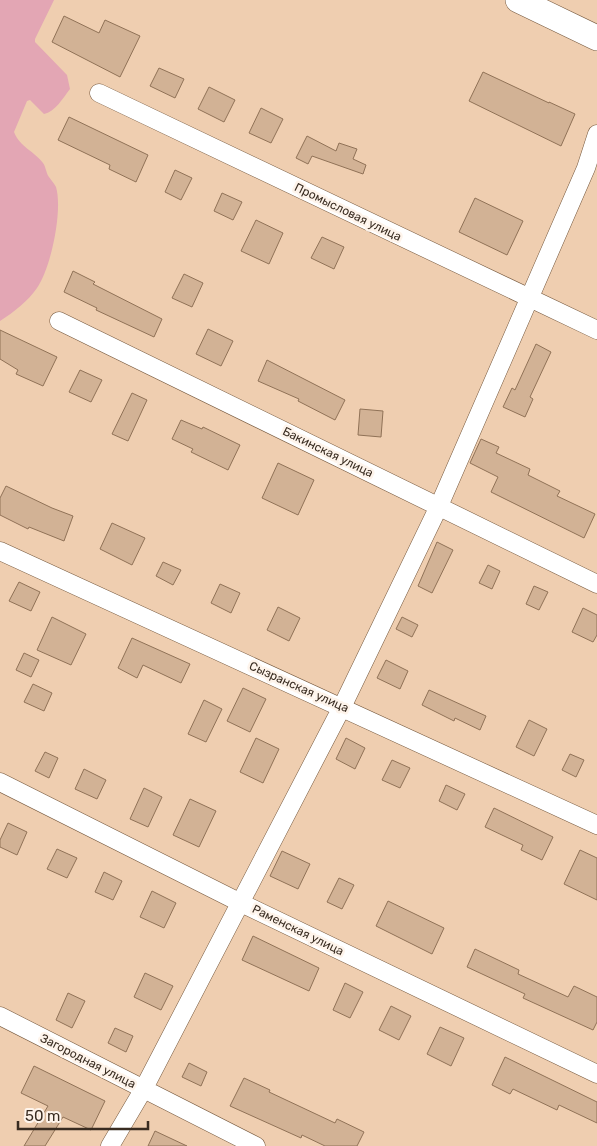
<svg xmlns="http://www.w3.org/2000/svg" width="597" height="1146" font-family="Rubik,sans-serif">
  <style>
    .green { fill: #e3a6b4 }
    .building { fill: #d2b295; stroke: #907257 }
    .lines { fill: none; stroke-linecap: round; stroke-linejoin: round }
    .street-casing { stroke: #76593e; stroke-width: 19 }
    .secondary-casing { stroke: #76593e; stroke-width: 26 }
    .street { stroke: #fff; stroke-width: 18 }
    .secondary { stroke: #fff; stroke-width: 25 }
    .labels { text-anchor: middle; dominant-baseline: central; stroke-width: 5; stroke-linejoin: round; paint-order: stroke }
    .street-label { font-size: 12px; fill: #392c21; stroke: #fef4eb }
  </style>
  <rect width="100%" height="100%" fill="#efceb0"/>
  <path class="green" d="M0,0H54L35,39V42L67,75L70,89C63,98 55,112 44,114L30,100L27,101L14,132C20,147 34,151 43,163C46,167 46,173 49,177C51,180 54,183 56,187C63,210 51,268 37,288C28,301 14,312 0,321Z"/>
  <path class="building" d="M64,16L99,33L105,20L140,36L120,77L52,42Z
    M159,68L184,79L175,98L150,86Z
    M483,72L549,103V102L575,114L561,146L469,101Z
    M209,87L235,100L224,122L198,109Z
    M261,108L283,119L271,143L249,133Z
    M69,117L148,155L136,182L109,169L110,165L58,140Z
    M307,136L336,151L339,143L357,149L353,159L366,165L363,174L312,156L308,164L296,158Z
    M175,170L192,178L181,200L165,192Z
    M222,193L242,202L233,220L214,211Z
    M475,198L523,221L507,255L459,232Z
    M256,220L283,233L269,264L241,251Z
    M322,237L344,247L334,269L311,258Z
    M73,271L95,282L93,284L162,319L154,337L96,310L97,308L64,292Z
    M184,274L203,283L192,307L172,298Z
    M208,329L233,341L221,366L196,354Z
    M0,330L57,357L43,386L16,374L18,370L0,359Z
    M536,344L551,352L530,397L533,399L525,417L503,407L512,388L515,390Z
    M267,360L345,400L335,420L298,401L299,399L258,381Z
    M80,370L102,380L91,402L69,392Z
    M132,393L147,400L128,441L112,434Z
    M360,409L383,411L381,437L358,435Z
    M181,420L202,429L203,427L240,445L228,470L191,452L193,449L172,439Z
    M481,439L499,447L496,453L530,469L528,475L560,491L557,496L595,514L584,538L491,492L498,477L470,463Z
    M278,463L314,480L298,515L262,498Z
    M6,486L52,508L73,516L64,541L29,527L28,529L0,515V498Z
    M112,523L145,538L132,565L100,549Z
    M437,542L453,550L432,593L418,586Z
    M163,562L181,570L173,585L156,576Z
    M488,565L500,571L492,589L479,583Z
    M19,582L40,592L31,611L9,601Z
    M220,584L240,593L231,613L211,603Z
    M534,586L548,592L539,610L526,604Z
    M278,607L300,618L289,641L267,630Z
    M583,608L597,615V635L593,642L572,632Z
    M52,617L86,634L71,665L37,650Z
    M402,617L418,625L412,637L396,629Z
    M132,638L190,664L181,683L143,665L137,678L118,668Z
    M24,653L39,660L31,677L16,670Z
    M386,660L408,671L400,689L377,678Z
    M33,684L52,693L44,711L24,702Z
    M243,688L266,699L250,732L227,721Z
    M429,690L486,716L480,730L455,718L454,721L422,705Z
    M204,700L222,709L206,742L188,734Z
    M529,720L547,729L534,756L516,747Z
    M256,738L279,749L263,783L240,772Z
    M346,738L365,748L355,769L336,759Z
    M45,752L58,758L49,778L35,771Z
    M570,754L584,760L576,777L562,770Z
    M392,760L410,768L400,788L382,780Z
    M84,769L106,780L97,799L75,789Z
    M446,785L465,794L457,810L439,801Z
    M144,788L162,797L148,827L130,819Z
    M190,799L216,811L199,847L173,835Z
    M494,808L553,837L542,860L521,850L523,845L485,827Z
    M8,823L27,832L17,855L0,847V840Z
    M57,849L77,858L67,878L47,869Z
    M580,850L597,858V900L564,884Z
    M282,851L310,864L298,889L270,876Z
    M104,872L122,881L113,900L95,892Z
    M339,878L354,885L342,909L327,902Z
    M152,891L176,903L164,928L140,917Z
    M388,901L444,928L432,954L376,926Z
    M253,936L319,968L309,991L242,960Z
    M475,949L519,970L518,974L568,997L574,986L597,997V1022L593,1030L523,998L525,994L467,967Z
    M145,973L173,986L161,1010L134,997Z
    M345,983L363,992L350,1018L333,1010Z
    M68,993L85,1001L72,1028L56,1020Z
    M391,1006L411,1016L399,1040L379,1030Z
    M440,1027L464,1038L451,1066L427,1054Z
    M115,1028L133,1036L126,1052L108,1043Z
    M505,1057L597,1102V1123L559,1105L557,1110L513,1089L510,1094L492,1085Z
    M189,1063L207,1072L201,1086L182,1077Z
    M34,1066L105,1101L91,1130L63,1117L45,1146H24L48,1106L21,1093Z
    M244,1078L270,1090L269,1092L335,1123L337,1119L364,1132L357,1146H325L302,1135L301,1138L230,1106Z
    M155,1131L187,1146H148Z"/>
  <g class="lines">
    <defs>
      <path id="street" d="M99,93L597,330
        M59,321L597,584
        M0,551L597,825
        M0,782L241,903L597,1074
        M0,1016L256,1146
        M110,1146L143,1090L342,707L439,506L586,168L597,134"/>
      <path id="secondary" d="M518,0L597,38"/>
    </defs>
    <use href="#street" class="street-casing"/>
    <use href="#secondary" class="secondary-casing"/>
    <use href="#street" class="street"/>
    <use href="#secondary" class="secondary"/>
  </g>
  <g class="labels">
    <g class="street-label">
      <text transform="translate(348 212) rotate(26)">Промысловая улица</text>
      <text transform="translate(328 452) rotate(26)">Бакинская улица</text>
      <text transform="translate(299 687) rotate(24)">Сызранская улица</text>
      <text transform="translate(298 930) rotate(26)">Раменская улица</text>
      <text transform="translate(88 1061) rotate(27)">Загородная улица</text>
    </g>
  </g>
  <path d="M18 1121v8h130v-8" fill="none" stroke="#392c21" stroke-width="2.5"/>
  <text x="25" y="1121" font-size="15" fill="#392c21" stroke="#fef4eb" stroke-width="4" paint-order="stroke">50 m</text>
</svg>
